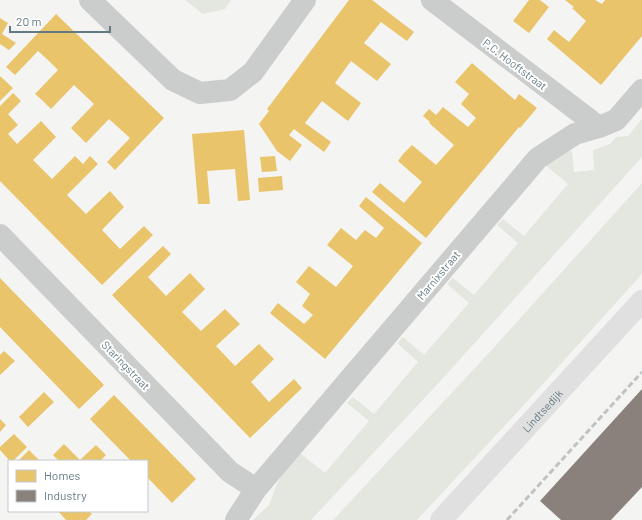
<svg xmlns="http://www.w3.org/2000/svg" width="642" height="520" font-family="Barlow,sans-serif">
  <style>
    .green { fill: #e4e7e0 }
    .homes { fill: #e9c46a }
    .industry { fill: #8a817c }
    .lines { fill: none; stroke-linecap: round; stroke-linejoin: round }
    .minor { stroke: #cbcdcd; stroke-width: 22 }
    .secondary { stroke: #e0e0e0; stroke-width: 22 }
    .rail { stroke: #c0c3c3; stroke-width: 3; stroke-dasharray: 6 3; stroke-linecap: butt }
    .labels { text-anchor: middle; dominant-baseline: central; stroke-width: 4; stroke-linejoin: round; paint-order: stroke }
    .street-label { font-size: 11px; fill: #637a84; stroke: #fff }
  </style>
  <rect width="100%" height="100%" fill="#f4f4f2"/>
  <path class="green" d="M185,0H231L225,9L203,14Z
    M642,119V157L444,377L311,520H253L269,505L276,486L282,475L300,453L325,473L369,421L347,403L353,397L374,414L418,362L397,343L403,337L424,355L469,303L447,284L453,278L474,295L518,243L497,225L503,219L524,236L568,184L544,164L564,152L572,151L574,172L594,170L593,150L610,144L616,137L628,136Z
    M642,183V274L522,407L417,520H333L488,354Z"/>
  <path class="homes" d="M349,0H372L414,32L407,41L381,22L364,43L391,64L377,81L351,61L335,83L361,103L348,121L322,101L305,123L331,142L324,152L294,129L289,135L302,145L290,161L277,151L259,124L269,111L267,109Z
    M529,0H540L549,7L529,33L513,21Z
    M565,0H595L602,4L605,0H642V36L601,85L547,39L554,30L569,42L586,21L572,8L574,7Z
    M56,14L164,118L115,170L107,162L130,138L109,119L86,143L71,128L94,104L74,85L51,109L43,101L35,94L58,70L48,60L38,51L15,75L6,67Z
    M0,18L8,23L2,34L16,43L9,50L0,44Z
    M472,63L515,100L519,94L537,108L520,128L519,127L426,238L372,192L380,183L404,203L422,182L398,161L403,154L412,145L436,165L454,145L429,123L430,122L423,116L429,109L436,115L443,107L468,127L476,118L461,104L469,94L455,82Z
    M0,76L13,88L0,101Z
    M13,93L21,101L8,114L18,125L8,134L17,144L41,121L56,137L33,160L52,179L75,156L83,164L90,156L98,164L67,195L86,214L110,191L124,207L102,230L120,249L144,226L153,235L102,285L0,181V106Z
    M244,130L250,200L238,201L235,169L207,171L210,204H198L192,134Z
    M275,156L277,171L262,172L260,157Z
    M282,176L283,190L259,192L258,178Z
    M366,197L422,243L325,359L270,313L278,303L304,324L313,315L302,306L310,294L296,282L309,266L336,287L353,266L327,245L341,228L356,240L365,230L376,238L384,228L359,206Z
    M163,246L171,254L148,277L166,296L190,273L205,289L182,312L201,331L225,309L240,324L216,346L235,366L259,344L274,359L251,382L269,402L294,379L302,388L250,438L112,295Z
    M0,278L104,385L79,409L0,327Z
    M4,351L15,361L0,375V355Z
    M44,392L54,402L28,427L19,417Z
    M114,395L196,479L172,503L147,477V461H131L90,419Z
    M0,419L6,425L0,432Z
    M14,434L27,447L13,461H10L0,450V447Z
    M64,444L80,460L96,445L106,455L100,461H59L53,455Z
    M29,450L40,461H18Z
    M58,511H89L92,514L86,520H66Z"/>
  <path class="industry" d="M642,389V487L611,520H561L540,501Z"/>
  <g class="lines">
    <path class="minor" d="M90,0L173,80L200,93L230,90L253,72L305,0
      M432,0L599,127
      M0,235L230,472L256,489
      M236,520L256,489L538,158L575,134L599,127L616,120L642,90"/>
    <path class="secondary" id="s1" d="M441,520L642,301"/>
    <path class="rail" d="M507,520L642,372"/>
  </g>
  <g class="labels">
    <g class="street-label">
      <text transform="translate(515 64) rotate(37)">P.C. Hooftstraat</text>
      <text transform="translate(438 275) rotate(-50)">Marnixstraat</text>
      <text transform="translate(126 365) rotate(46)">Staringstraat</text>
      <text stroke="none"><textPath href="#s1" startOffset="149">Lindtsedijk</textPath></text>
    </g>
  </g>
  <rect x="8" y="460" width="140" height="52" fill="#ffffff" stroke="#c1cace"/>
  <rect x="16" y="470" width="20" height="12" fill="#e9c46a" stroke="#c1cace"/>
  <text x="44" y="480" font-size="12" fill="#637a84">Homes</text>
  <rect x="16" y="490" width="20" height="12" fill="#8a817c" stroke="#c1cace"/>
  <text x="44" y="500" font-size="12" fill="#637a84">Industry</text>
  <path d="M10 26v6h100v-6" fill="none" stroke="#637a84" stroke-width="2"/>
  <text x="16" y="26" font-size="12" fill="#637a84" stroke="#ffffff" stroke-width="3" paint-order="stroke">20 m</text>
</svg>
